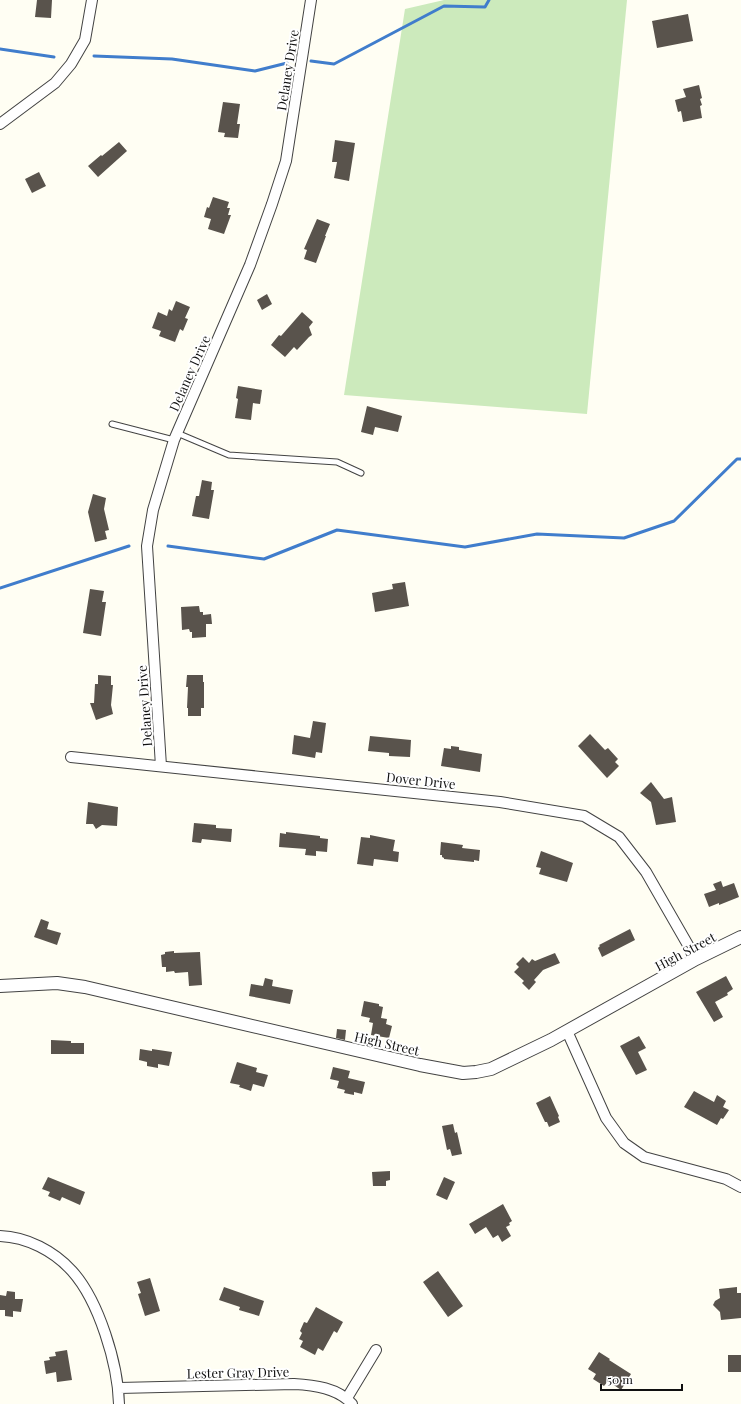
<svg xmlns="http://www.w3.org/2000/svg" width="741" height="1404" font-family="'Playfair Display',serif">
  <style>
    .green { fill: #cceabc }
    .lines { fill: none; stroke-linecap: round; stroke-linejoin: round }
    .stream { stroke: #407dcc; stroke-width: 3 }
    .building { fill: #59534c }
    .service-casing { stroke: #434343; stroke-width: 7 }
    .minor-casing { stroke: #434343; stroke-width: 12 }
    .tertiary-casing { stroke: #434343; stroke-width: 14 }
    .service { stroke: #fff; stroke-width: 5 }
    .minor { stroke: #fff; stroke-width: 10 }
    .tertiary { stroke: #fff; stroke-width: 12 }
    .labels { text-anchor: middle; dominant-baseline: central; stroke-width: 4; stroke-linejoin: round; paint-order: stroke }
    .street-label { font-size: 13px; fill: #101010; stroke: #fff }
  </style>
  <rect width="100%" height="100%" fill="#fffef3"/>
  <path class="green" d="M444,0H627L587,414L344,395L405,9Z"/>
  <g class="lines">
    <path class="stream" d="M0,49L54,57
      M94,56L172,59L255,71L287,63
      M311,61L334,64L444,6L485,7L489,0
      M168,546L264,559L337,530L465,547L537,534L624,538L674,521L737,459H741
      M0,588L129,546"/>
  </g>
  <path class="building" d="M37,0H52L51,18L35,17Z
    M688,14L693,41L657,48L652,21Z
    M699,85L702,98L700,99L702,105L700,106L702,118L683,122L681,111L678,112L675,100L686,97L683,89Z
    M223,102L240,104L237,124H240L238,138L224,137L225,133L218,132Z
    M335,140L355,143L349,181L334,178L337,162H332Z
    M119,142L127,151L98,177L88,166L101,155L102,156Z
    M39,172L46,186L32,193L25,179Z
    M213,197L229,202L227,208H230L228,215H231L224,234L208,229L211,219L204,217L207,207L209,208Z
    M317,219L330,224L325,236H326L316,263L304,259L307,250L304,249Z
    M267,294L272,304L262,310L257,300Z
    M176,301L190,307L185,318L188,319L183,331L180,329L175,342L159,336L161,331L152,328L158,312L167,316L169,309L172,311Z
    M302,312L313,322L309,327L312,335L309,337L297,350L294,347L285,357L271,345L279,335L281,336Z
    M238,386L262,390L260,404L253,403L251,420L235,418L238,399L236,398Z
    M367,406L402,416L398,432L375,427L373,435L361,432Z
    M202,480L212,482L211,490H214L209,519L192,516L196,496H199Z
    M93,494L106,498L104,509L109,530L105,531L107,539L95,542L88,512Z
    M405,582L409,606L375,612L372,593L393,589L392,584Z
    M90,589L104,591L102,602H106L101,636L83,633Z
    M199,606L200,612H203V615L211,614L212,624H206V637L192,638V632H190L189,629L182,630L181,607Z
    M98,675L111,676V685H113L111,705L113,714L96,720L90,703H94L95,684H98Z
    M187,675H203V682H204V708H201V716H188V708H187L188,687H186Z
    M313,721L326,723L322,753L316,752L315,758L292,754L294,735L310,738Z
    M590,734L605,750L608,748L618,759L615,762L619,766L607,778L578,746Z
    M370,736L411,740L410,757L389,756V753L368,751Z
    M451,746L459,747V750L482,754L480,772L441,766L444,748L451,749Z
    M651,782L664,799L672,797L676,822L656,825L651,802L640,793Z
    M88,802L118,807L117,826L102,825L96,829L93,824H86Z
    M194,823L216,825V828L232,829L231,842L202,839L201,843L192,842Z
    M286,832L320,836V838L328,839L327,852L316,851V856L305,855L306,849L279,847L280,833L286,834Z
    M370,835L395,840L393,851L399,852L398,862L374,859L373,866L357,864L361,837L370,838Z
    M441,842L463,845L462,848L480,850L479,861L474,860V862L444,859V858L442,857V855H440Z
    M541,851L573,863L567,882L539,874L541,868L536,867Z
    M721,881L723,887L734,883L739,897L719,905V903L709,907L704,894L716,890L713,884Z
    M41,919L49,922L47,929L61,933L57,945L34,937Z
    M630,929L635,940L602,957L598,948L600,946L599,945Z
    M174,951V953L200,952L202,985L189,986L188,972L175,973L174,971L166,972V967H162L161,955L165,954V952Z
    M555,953L560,963L543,970L534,980L536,982L529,990L522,983L524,981L514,972L519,967L516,964L523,957L529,963L532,959L535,961Z
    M726,976L733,989L727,993L728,995L715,1002L723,1017L714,1022L696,992Z
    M265,978L273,980L272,986L293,990L290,1004L249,996L251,984L263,986Z
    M364,1001L379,1004V1006L383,1007L381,1018L387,1019L386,1024L392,1026L389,1038L371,1035L373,1023L369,1022L370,1018L361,1016Z
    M337,1029L346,1030L345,1040L336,1038Z
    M639,1036L646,1048L638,1052L647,1070L636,1075L620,1046Z
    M51,1040L71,1041V1043H84V1054H51Z
    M140,1049L152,1051V1049L172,1052L169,1066L158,1064V1068L147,1066V1062L139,1060Z
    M237,1062L257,1068L256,1072L268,1075L264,1087L253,1084L251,1091L239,1087L240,1085L230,1083Z
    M333,1067L350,1071L348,1078L365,1082L362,1094L354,1092V1095L344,1093L345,1090L337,1088L339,1081L330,1079Z
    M694,1091L714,1102L717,1095L726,1101L723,1107L729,1110L723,1119L721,1118L717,1125L684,1107Z
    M550,1096L559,1116L558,1117L560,1122L549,1127L547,1122H545L536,1103Z
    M453,1124L455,1133L457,1132L462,1154L452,1156L450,1149L447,1150L442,1126Z
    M390,1171V1180L386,1181V1186H373L372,1172Z
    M48,1177L85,1192L80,1205L62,1197L60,1201L48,1196L50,1192L42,1189Z
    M444,1177L455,1182L447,1200L436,1195Z
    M503,1204L512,1221L509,1223L510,1225L506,1227L511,1236L502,1242L498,1235L493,1238L486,1227L475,1234L469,1224Z
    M438,1271L463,1306L448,1317L423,1282Z
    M150,1278L160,1311L145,1316L138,1294L141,1293L137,1282Z
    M224,1287L264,1301L259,1316L239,1310L240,1307L219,1300Z
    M737,1287V1293H741V1318L721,1320L720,1312L713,1305L715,1301L720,1298L719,1289Z
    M7,1291L15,1292V1299H23L21,1312L13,1311V1317L5,1316V1310H0V1295L6,1296Z
    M316,1307L343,1322L337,1333L334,1331L323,1351L318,1348L315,1355L300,1347L303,1341L299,1339L302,1333L300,1331L304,1322L307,1323Z
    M67,1350L72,1380L57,1382L56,1372L46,1374L44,1361L50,1360L49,1357L56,1356L55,1352Z
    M599,1352L610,1359L609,1360L631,1374L621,1390L608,1381L604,1386L593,1379L596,1374L588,1369Z
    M728,1355H741V1372H728Z"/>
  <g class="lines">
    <defs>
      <path id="service" d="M112,424L174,440
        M177,433L229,455L337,462L361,473"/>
      <path id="minor" d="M0,124L55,83L71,64L85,40L92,0
        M71,757L500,802L584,816L619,837L646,872L696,959
        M161,766L147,546L153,510L174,440L250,265L272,204L286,161L311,0
        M567,1031L606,1118L624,1143L644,1157L726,1179L741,1187
        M0,1236C27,1237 54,1251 72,1271C99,1301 118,1364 119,1404
        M119,1388L294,1384C314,1385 338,1388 352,1404
        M347,1398L376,1350"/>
      <path id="tertiary" d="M0,986L57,983L85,987L420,1065L463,1073L476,1072L491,1069L551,1040L696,959L741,937"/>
    </defs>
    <use href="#service" class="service-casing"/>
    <use href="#minor" class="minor-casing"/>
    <use href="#tertiary" class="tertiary-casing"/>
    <use href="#service" class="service"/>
    <use href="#minor" class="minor"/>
    <use href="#tertiary" class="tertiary"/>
  </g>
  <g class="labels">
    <g class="street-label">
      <text transform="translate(287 70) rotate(-81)">Delaney Drive</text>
      <text transform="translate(189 373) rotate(-66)">Delaney Drive</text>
      <text transform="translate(144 706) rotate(-94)">Delaney Drive</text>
      <text transform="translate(421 780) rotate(6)">Dover Drive</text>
      <text transform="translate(685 951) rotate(-28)">High Street</text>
      <text transform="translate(387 1043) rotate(13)">High Street</text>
      <text transform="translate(238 1372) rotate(-1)">Lester Gray Drive</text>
    </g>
  </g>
  <path d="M601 1384v6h81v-6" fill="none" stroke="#101010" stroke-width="2"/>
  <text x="607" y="1384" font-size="12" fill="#101010" stroke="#ffffff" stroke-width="3" paint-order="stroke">50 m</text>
</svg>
